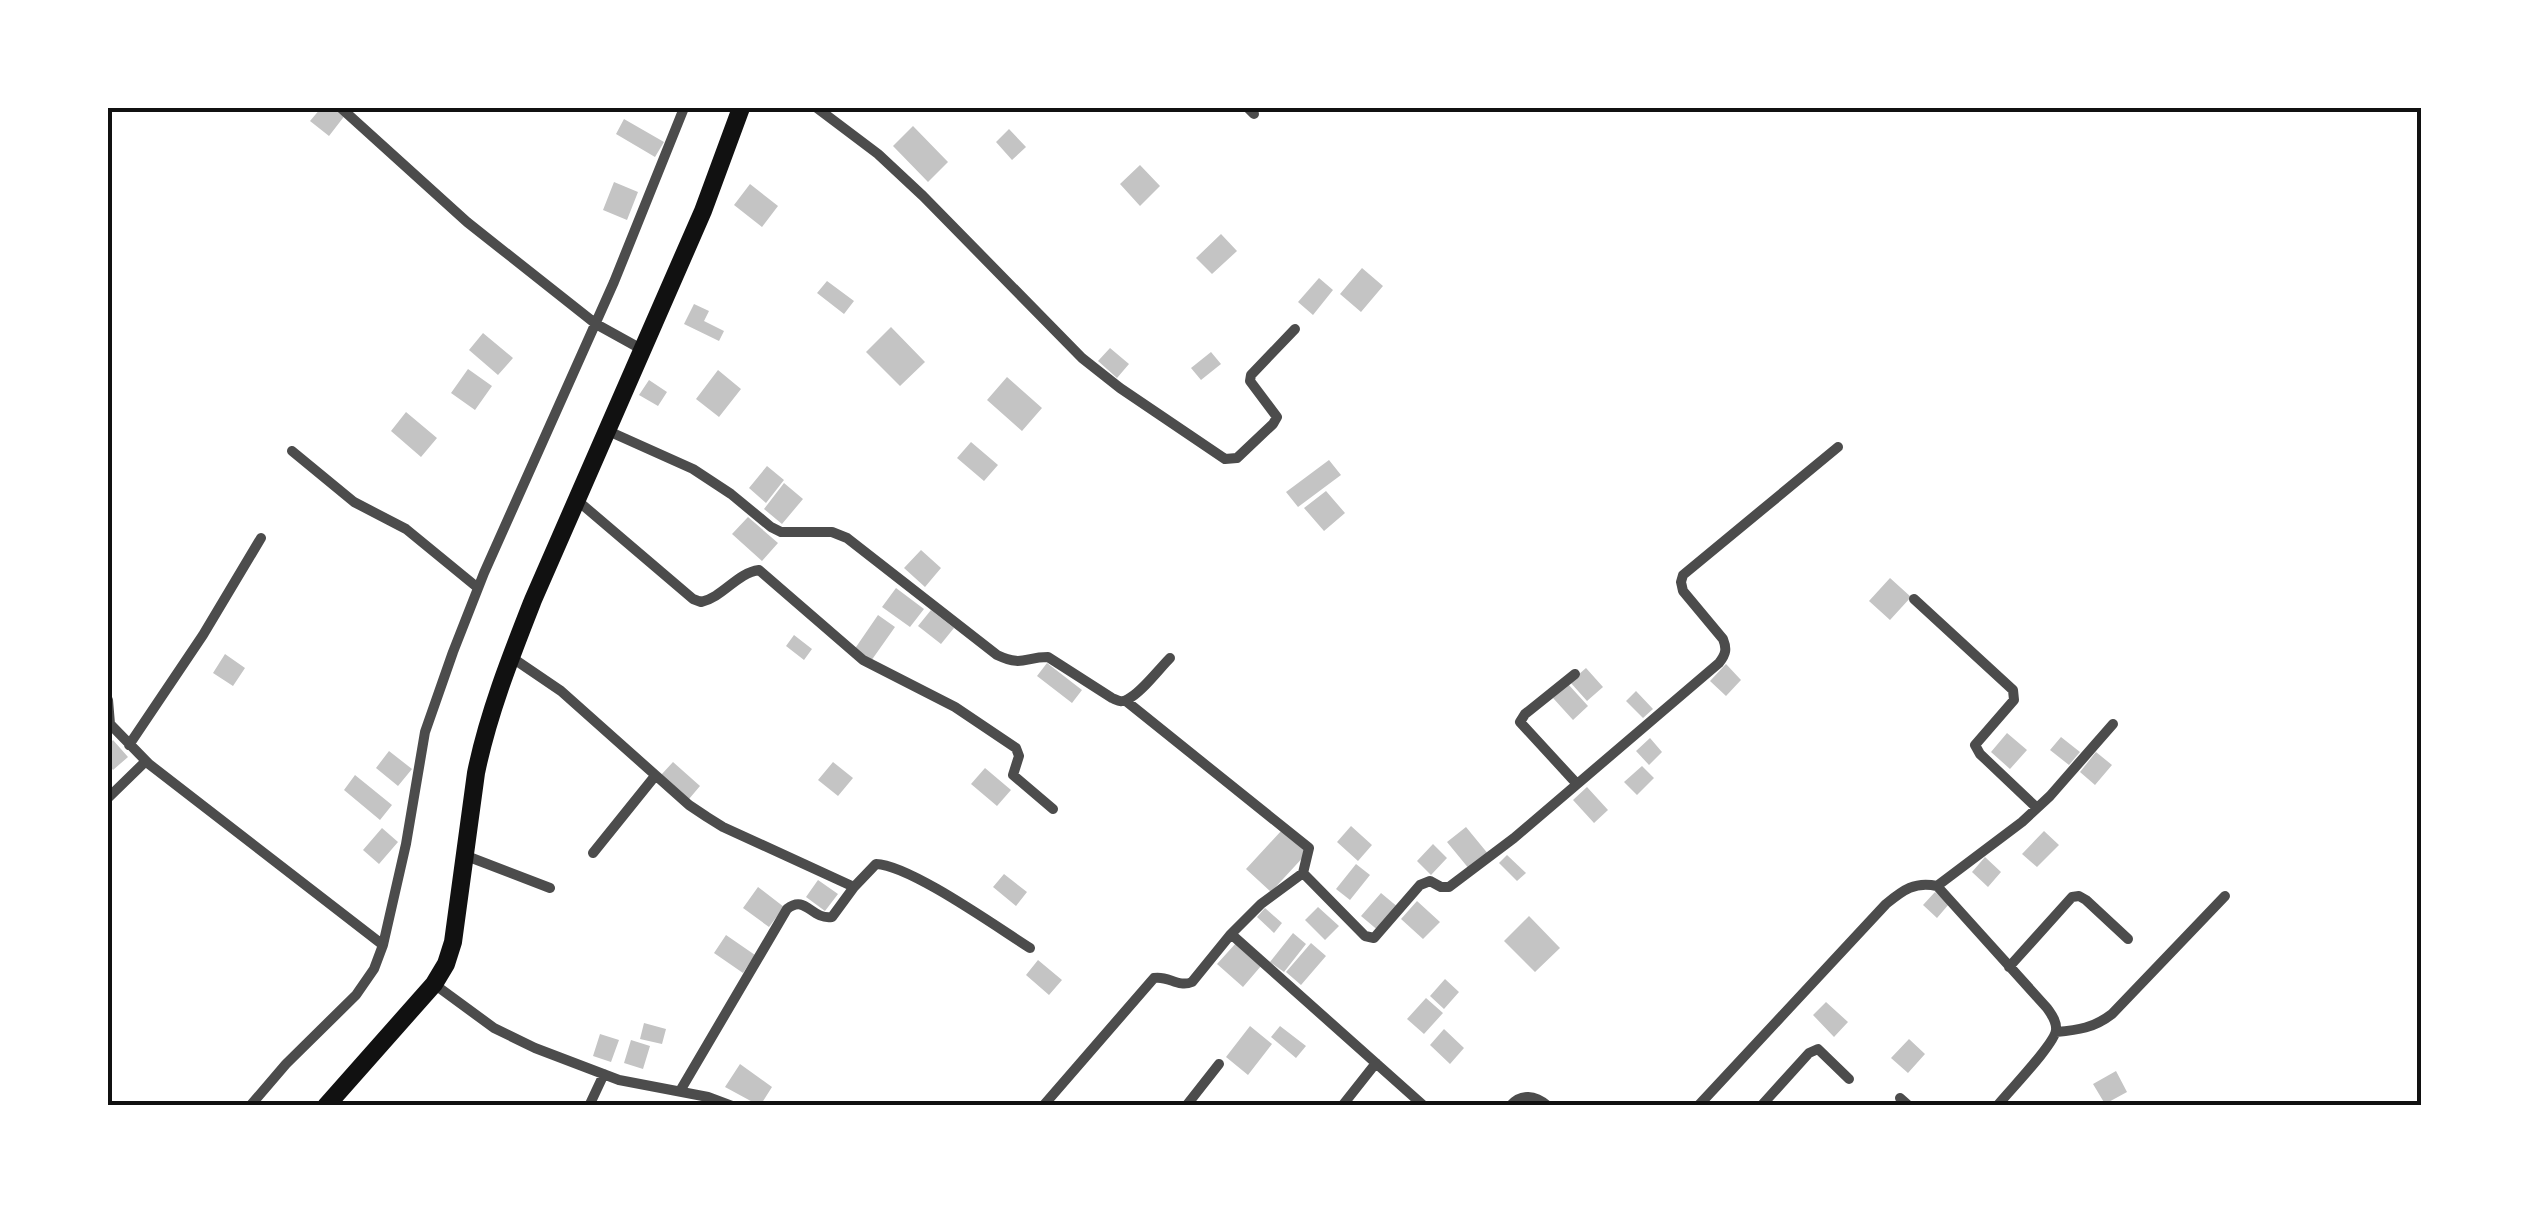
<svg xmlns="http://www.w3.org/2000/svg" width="2529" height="1213" font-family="'Work Sans',sans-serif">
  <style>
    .building { fill: #c4c4c4 }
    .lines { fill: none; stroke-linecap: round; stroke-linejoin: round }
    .minor { stroke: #4c4c4c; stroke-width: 10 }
    .secondary { stroke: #111; stroke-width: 18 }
    .neatline { fill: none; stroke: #111; stroke-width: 4 }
  </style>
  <rect width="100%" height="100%" fill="#fff"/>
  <path class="building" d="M321,108H338L346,114L329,136L310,121Z
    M624,119L664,142L655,157L616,134Z
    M913,126L948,162L928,182L893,146Z
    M1009,129L1026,147L1012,160L996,142Z
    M1140,165L1160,186L1140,206L1120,184Z
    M614,182L638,192L627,220L603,210Z
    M750,184L778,206L762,227L734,205Z
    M1221,234L1237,251L1212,274L1196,258Z
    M1362,268L1383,286L1361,312L1340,294Z
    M1319,278L1333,290L1313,315L1298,302Z
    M827,281L854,301L844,314L817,293Z
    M694,304L709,311L704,321L724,331L719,341L684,324Z
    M891,327L925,362L900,386L866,352Z
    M483,333L513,358L498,375L469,350Z
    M1110,348L1129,364L1117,378L1098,361Z
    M1211,352L1221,364L1201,380L1191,368Z
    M468,369L492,386L475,410L451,393Z
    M718,370L741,389L719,417L696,399Z
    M1007,377L1042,408L1022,431L987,400Z
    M649,380L667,392L658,406L639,395Z
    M406,412L437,438L421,457L391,431Z
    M971,442L998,465L984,481L957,458Z
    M1329,460L1341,475L1298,507L1286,492Z
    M767,466L784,480L766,503L749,488Z
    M784,483L803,499L782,524L764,509Z
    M1326,491L1345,513L1324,531L1304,508Z
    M748,517L778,543L762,561L732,534Z
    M921,550L941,568L925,587L904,568Z
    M1890,578L1911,597L1890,620L1869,601Z
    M896,588L924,609L910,627L882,607Z
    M931,610L954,628L941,644L918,626Z
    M878,615L895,627L871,661L854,650Z
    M794,635L812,649L804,660L786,646Z
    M225,654L245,668L233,686L213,673Z
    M1047,663L1082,690L1072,703L1037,676Z
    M1726,664L1741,680L1726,696L1710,681Z
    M1586,668L1603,687L1587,701L1570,682Z
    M1568,684L1588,706L1573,720L1553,698Z
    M1636,691L1653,709L1643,718L1626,701Z
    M2007,733L2027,750L2010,769L1991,752Z
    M2061,737L2080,752L2069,765L2050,750Z
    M1650,738L1662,752L1649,765L1636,751Z
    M113,740L128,757L113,770L108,764V746Z
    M389,751L412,769L398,786L376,768Z
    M2096,752L2112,765L2095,785L2080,772Z
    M673,762L700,786L689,799L661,775Z
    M833,762L853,778L838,796L818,780Z
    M1642,766L1654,778L1637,795L1624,782Z
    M985,768L1011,790L997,806L971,784Z
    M355,775L392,805L380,820L344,790Z
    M1587,787L1608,810L1594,823L1573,800Z
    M1351,826L1372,845L1358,861L1337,842Z
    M1466,827L1489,855L1470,870L1447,842Z
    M382,828L398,842L379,864L363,850Z
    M1282,830L1307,853L1271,892L1246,869Z
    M2044,831L2059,845L2037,867L2022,854Z
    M1433,844L1447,858L1431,875L1417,861Z
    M1507,855L1526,873L1517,881L1499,863Z
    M1985,857L2001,872L1988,887L1972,872Z
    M1356,864L1370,875L1350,900L1336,889Z
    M1004,874L1027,892L1016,906L993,887Z
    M818,880L838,894L825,911L806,897Z
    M758,887L784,907L769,927L743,908Z
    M1935,892L1949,904L1937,918L1923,905Z
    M1381,893L1399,908L1380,932L1361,916Z
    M1417,901L1440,922L1423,939L1401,919Z
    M1318,907L1339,926L1325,940L1305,920Z
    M1265,908L1282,923L1274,933L1257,917Z
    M1529,916L1560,948L1535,972L1504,941Z
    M1293,933L1306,944L1284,972L1270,962Z
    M726,935L755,955L743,973L714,953Z
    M1236,943L1261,966L1243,987L1217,964Z
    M1311,943L1326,956L1301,985L1286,972Z
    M1038,960L1062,980L1049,995L1026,975Z
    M1445,979L1459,992L1444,1009L1430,996Z
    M1426,998L1443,1013L1424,1034L1407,1019Z
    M1826,1002L1848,1022L1834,1037L1813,1015Z
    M644,1023L666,1029L662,1044L640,1039Z
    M1250,1026L1272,1044L1248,1075L1226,1057Z
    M1280,1026L1306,1046L1296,1058L1271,1037Z
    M1444,1029L1464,1048L1450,1064L1430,1045Z
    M600,1034L619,1040L611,1062L593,1056Z
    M1909,1039L1925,1054L1908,1073L1891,1058Z
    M631,1040L650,1046L643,1069L624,1063Z
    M740,1064L772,1087L760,1106L725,1087Z
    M2116,1071L2127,1092L2105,1104L2093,1084Z"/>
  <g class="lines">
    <path class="minor" d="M341,108L467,222L596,324L643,350
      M817,108L878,154L923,196L1082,358L1120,388L1225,459L1237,458L1273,424L1277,417L1250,381L1251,375L1295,329
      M1248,108L1254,114
      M606,430L693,469L731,494L771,527L781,532H832L847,538L997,655C1023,667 1024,657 1048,657L1112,698C1119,701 1121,703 1128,699C1141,693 1159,669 1170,658
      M292,451L354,502L406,529L478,588
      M578,501L693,599L701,602C723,597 737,573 759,570L863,660L955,707L1016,748L1019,756L1013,775L1053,809
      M1914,599L2013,690L2014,700L1975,745L1980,754L2037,808
      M511,657L561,691L689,805L707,817L723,827L854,887L876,864C910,865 998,928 1030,948
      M1575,674L1525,714L1520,722L1577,784
      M108,700L110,724L149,764L383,945
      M1127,700L1126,701L1309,848L1303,873
      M129,745L203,635L261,538
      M108,798L146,761
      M593,853L655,776
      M464,855L550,888
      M1231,934L1424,1106
      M2009,967L2072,897L2079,896L2086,900L2128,939
      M434,984L494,1028L535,1048L619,1080L708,1097L732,1106
      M2056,1032C2078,1030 2094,1028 2112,1014L2225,896
      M680,1091L787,909C806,894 811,920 832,917L854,887
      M1900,1098L1909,1106
      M250,1106L286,1064L356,995L374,969L383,945L406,844L425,732L453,652L484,573L614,282L684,108
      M589,1106L604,1074
      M1043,1106L1154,978C1168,975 1178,988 1192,982L1231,934L1261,904L1303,873L1365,936L1374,938L1420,885L1430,881L1441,887H1449L1514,838L1719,663C1726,654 1727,649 1723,639L1683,591L1681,582L1683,575L1838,447
      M1186,1106L1219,1064
      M1342,1106L1376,1063
      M1510,1106C1521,1093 1535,1095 1548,1106
      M1698,1106L1886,904C1903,890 1915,881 1937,886
      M1761,1106L1809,1053L1818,1049L1849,1079
      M1997,1106C2008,1092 2055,1044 2056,1030C2057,1021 2051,1014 2047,1008L1937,886L2022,822L2050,796L2113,724"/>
    <path class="secondary" d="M326,1106L434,984L446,964L453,942L476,773C488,714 511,656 533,600L703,211L741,108"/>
  </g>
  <rect width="2529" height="1213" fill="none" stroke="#ffffff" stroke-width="220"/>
  <rect x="110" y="110" width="2309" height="993" class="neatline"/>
</svg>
